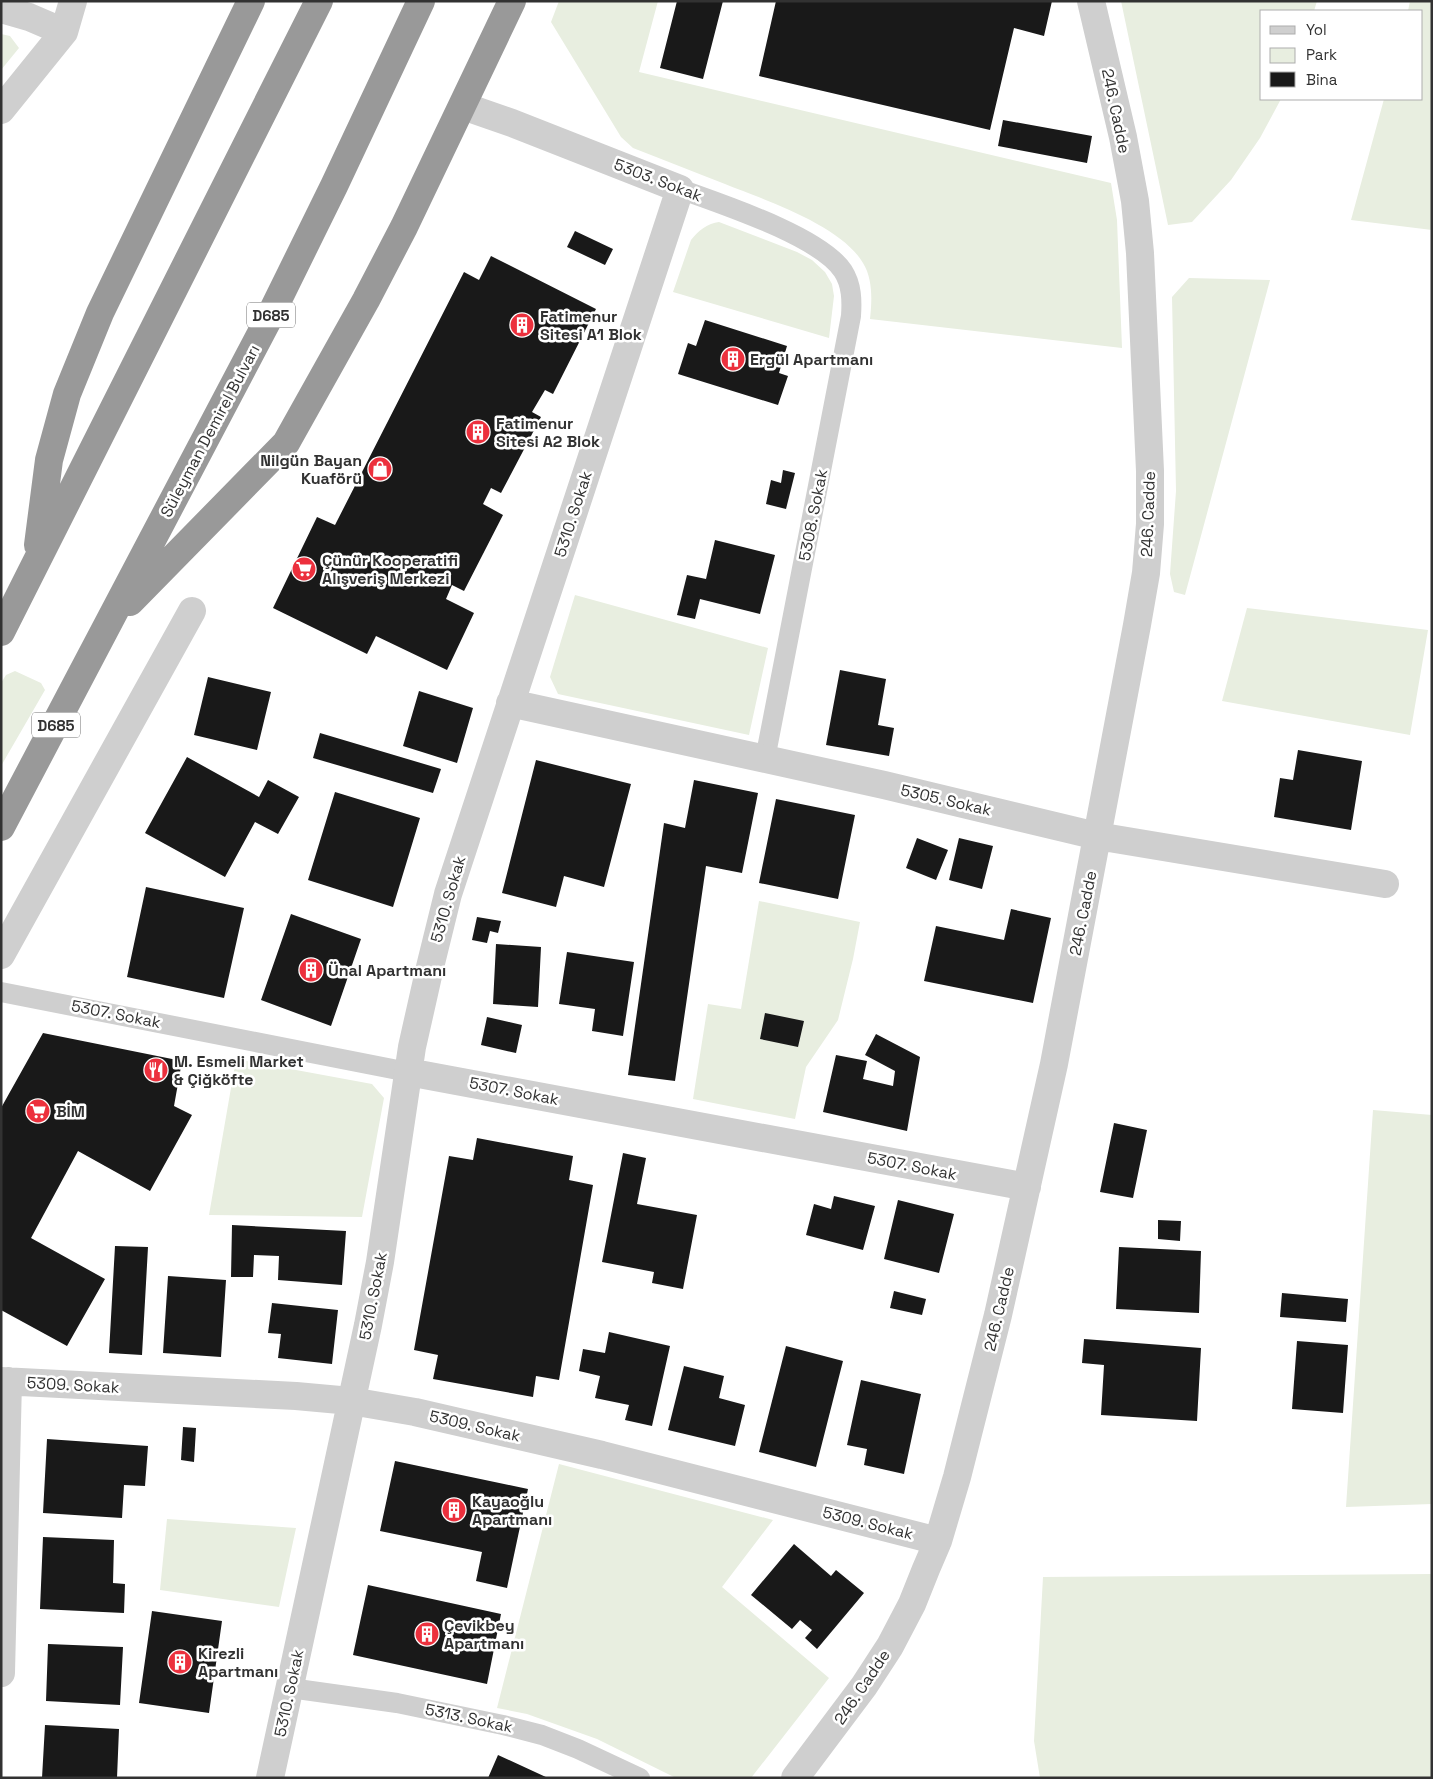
<svg xmlns="http://www.w3.org/2000/svg" width="1433" height="1779" font-family="'Space Grotesk',sans-serif">
  <style>
    .green { fill: #e8eee0 }
    .building { fill: #191919 }
    .lines { fill: none; stroke-linecap: round; stroke-linejoin: round }
    .lane { stroke: #cfcfcf; stroke-width: 20 }
    .street { stroke: #cfcfcf; stroke-width: 28 }
    .highway { stroke: #999; stroke-width: 28 }
    .labels { text-anchor: middle; dominant-baseline: central; stroke-width: 5; stroke-linejoin: round; paint-order: stroke }
    .shield { fill: #fff; stroke: #707070; stroke-width: 1 }
    .shield-label { font-size: 15px; font-weight: bold; fill: #323232 }
    .street-label { font-size: 16px; fill: #323232; stroke: #fff }
    .poi-label { font-size: 16px; font-weight: bold; fill: #323232; stroke: #fff; text-anchor: start }
  </style>
  <rect width="100%" height="100%" fill="#fff"/>
  <path class="green" d="M559,1H658L639,72L1111,183L1117,220L1122,348L870,319C872,301 873,279 863,263C841,225 765,200 725,184C694,172 664,160 633,148L621,137L551,22Z
    M1121,1H1317L1314,11H1262V99H1281L1260,138L1231,180L1192,222L1168,225Z
    M1410,1H1432V230L1351,220L1384,99H1422V11H1408Z
    M1,34L10,36L19,48L1,70Z
    M719,222L797,252L812,260L825,272L832,284L834,296L829,338L673,292L691,240C698,231 708,223 719,222Z
    M1189,278L1270,280L1185,595L1174,592L1170,574L1176,491L1172,297Z
    M575,595L768,648L749,735L558,694L550,677Z
    M1247,608L1428,630L1410,735L1222,701Z
    M15,671L41,683L45,690L1,766V683L6,675Z
    M759,901L860,922L853,959L838,1020L806,1067L795,1119L693,1099L708,1004L741,1009Z
    M236,1059L372,1084L384,1098L362,1217L209,1215Z
    M1373,1110L1432,1115V1504L1346,1507Z
    M559,1464L773,1520L722,1587L829,1678L751,1778H676L597,1739L527,1714L497,1708Z
    M167,1519L296,1528L279,1607L160,1590Z
    M1432,1574V1778H1040L1034,1741L1043,1577Z"/>
  <path class="building" d="M677,1H723L703,79L660,68Z
    M776,1H1052L1044,36L1014,28L990,130L759,76Z
    M1003,120L1092,136L1087,163L998,146Z
    M575,231L613,249L605,265L567,247Z
    M491,256L596,309L553,394L545,390L532,412L541,417L501,493L491,488L483,504L503,515L464,591L452,585L446,599L474,613L447,670L376,636L367,654L273,608L317,517L335,525L464,272L479,280Z
    M705,320L787,346L779,373L788,376L778,405L678,374L688,343L696,346Z
    M783,470L795,473L786,509L766,504L771,480L781,483Z
    M715,540L775,555L760,614L700,599L695,619L677,615L687,575L706,579Z
    M840,670L886,679L878,725L894,728L889,756L826,745Z
    M208,677L271,692L257,750L194,735Z
    M419,691L473,708L457,763L403,746Z
    M320,733L441,769L433,793L313,758Z
    M1298,750L1362,761L1351,830L1274,817L1280,778L1293,780Z
    M187,757L259,797L268,780L299,797L278,834L255,822L225,877L145,833Z
    M536,760L631,784L604,887L564,876L556,907L502,893Z
    M694,780L758,793L742,873L706,866L675,1081L628,1075L664,823L685,828Z
    M335,792L420,818L393,907L308,880Z
    M776,799L855,815L838,899L759,883Z
    M917,838L948,850L936,880L906,868Z
    M959,838L993,846L982,889L949,880Z
    M146,887L244,908L224,998L127,977Z
    M1011,909L1051,918L1033,1003L924,981L936,926L1004,940Z
    M291,914L361,939L331,1026L261,1000Z
    M477,917L501,921L498,933L490,931L487,943L472,940Z
    M496,944L541,947L538,1007L493,1004Z
    M567,952L634,962L623,1036L592,1031L595,1009L559,1004Z
    M765,1013L804,1021L798,1047L760,1039Z
    M487,1017L522,1025L516,1053L481,1045Z
    M43,1033L182,1061L174,1106L192,1115L150,1191L78,1151L31,1238L105,1279L67,1346L1,1310V1108Z
    M876,1034L920,1057L907,1131L823,1112L836,1055L867,1061L863,1079L893,1086L895,1071L865,1055Z
    M1114,1123L1147,1130L1133,1198L1100,1192Z
    M477,1138L573,1156L569,1180L593,1185L559,1380L536,1376L533,1397L433,1379L438,1355L414,1350L449,1156L473,1160Z
    M623,1153L646,1158L637,1204L697,1215L683,1289L652,1283L654,1272L602,1262Z
    M834,1196L875,1206L863,1250L806,1235L814,1204L831,1209Z
    M898,1200L954,1214L939,1273L884,1259Z
    M1158,1220L1181,1221L1180,1241L1158,1239Z
    M232,1225L346,1231L342,1285L278,1280L279,1256L254,1255L253,1277H231Z
    M115,1246L148,1247L142,1355L109,1353Z
    M1119,1247L1201,1251L1199,1313L1116,1309Z
    M168,1276L226,1280L221,1357L163,1353Z
    M894,1291L926,1299L922,1315L890,1308Z
    M1282,1293L1348,1299L1346,1322L1280,1317Z
    M272,1303L338,1310L332,1364L278,1358L281,1334L268,1333Z
    M609,1332L670,1346L652,1426L625,1420L629,1405L595,1398L600,1376L579,1371L583,1349L605,1353Z
    M1084,1339L1201,1348L1197,1421L1101,1415L1104,1365L1082,1363Z
    M1297,1341L1348,1345L1343,1413L1292,1409Z
    M786,1346L843,1361L816,1467L759,1452Z
    M684,1366L724,1376L719,1398L745,1405L735,1446L668,1430Z
    M861,1380L921,1394L904,1474L864,1465L867,1449L847,1445Z
    M183,1427L196,1428L194,1462L181,1460Z
    M47,1439L148,1446L145,1486L124,1485L122,1518L43,1513Z
    M395,1461L528,1489L507,1588L476,1581L482,1552L380,1531Z
    M43,1537L114,1540L113,1583L125,1584L124,1613L40,1609Z
    M794,1544L831,1576L836,1570L864,1593L817,1649L805,1638L812,1630L800,1620L792,1629L751,1595Z
    M368,1585L501,1614L487,1684L353,1655Z
    M152,1611L222,1621L209,1713L139,1703Z
    M48,1644L123,1647L120,1705L46,1701Z
    M45,1725L119,1729L117,1778H42Z
    M498,1755L548,1778H488Z"/>
  <g class="lines">
    <path class="lane" d="M680,189C721,204 820,236 843,271C852,285 852,301 851,316L765,759
      M1,992L408,1072
      M290,1688L397,1703L503,1725L542,1735L578,1749L640,1778"/>
    <path class="street" d="M1,9L29,17L64,32
      M1,110L64,32L73,1
      M510,703L884,785L1097,836L1385,884
      M1,955L192,611
      M408,1072L1027,1187
      M1,1381L296,1396L351,1401L415,1412L602,1455L938,1541
      M1,1673L8,1381
      M270,1778L368,1325L380,1262L412,1047L430,967L448,894L680,189L512,123L463,106
      M795,1778L864,1686L890,1646L912,1604L926,1569L938,1541L957,1477L998,1315L1054,1064L1137,625L1146,573L1150,524V471L1140,253L1135,201L1123,137L1091,1"/>
    <path class="highway" d="M38,545L49,460L67,394L100,313L251,1
      M130,602L286,443L366,300L404,227L512,1
      M1,632L319,1
      M1,827L269,318L334,186L421,1"/>
  </g>
  <defs>
    <symbol id="building-disc" viewBox="-11 -11 22 22"><circle r="9.5" fill="#ec303d" stroke="#fff"/><path d="M-4-6H4V6H1V3H-1V6H-4ZM-2.5-4.3h1.7v1.8h-1.7ZM.8-4.3h1.7v1.8H.8ZM-2.5-1h1.7V.8h-1.7ZM.8-1h1.7V.8H.8Z" fill="#fff"/></symbol>
    <symbol id="shop-disc" viewBox="-11 -11 22 22"><circle r="9.5" fill="#ec303d" stroke="#fff"/><path d="M-5-2.5h2.3a2.7 3.5 0 0 1 5.4 0H5L5.5 6h-11ZM-1.5-2.5h3a1.5 2.3 0 0 0-3 0Z" fill="#fff"/></symbol>
    <symbol id="supermarket-disc" viewBox="-11 -11 22 22"><circle r="9.5" fill="#ec303d" stroke="#fff"/><path d="M-6-5.5h2.5l.6 2H6L4.5 2H-2.5L-4.4-4H-6ZM-1.5 3.2a1.3 1.3 0 1 0 .1 0ZM3 3.2a1.3 1.3 0 1 0 .1 0Z" fill="#fff"/></symbol>
    <symbol id="restaurant-disc" viewBox="-11 -11 22 22"><circle r="9.5" fill="#ec303d" stroke="#fff"/><path d="M-5-6h1v4h1v-4h1v4h1v-4h1v5L-1.5 .5V6h-2V.5L-5-1ZM5-6V6H3V1.5H1.5Q1.5-4 5-6Z" fill="#fff"/></symbol>
  </defs>
  <g fill-rule="evenodd">
    <use href="#building-disc" x="508" y="311" width="28" height="28"/>
    <use href="#building-disc" x="719" y="345" width="28" height="28"/>
    <use href="#building-disc" x="464" y="418" width="28" height="28"/>
    <use href="#shop-disc" x="366" y="455" width="28" height="28"/>
    <use href="#supermarket-disc" x="290" y="555" width="28" height="28"/>
    <use href="#building-disc" x="297" y="956" width="28" height="28"/>
    <use href="#restaurant-disc" x="142" y="1056" width="28" height="28"/>
    <use href="#supermarket-disc" x="24" y="1097" width="28" height="28"/>
    <use href="#building-disc" x="440" y="1496" width="28" height="28"/>
    <use href="#building-disc" x="413" y="1620" width="28" height="28"/>
    <use href="#building-disc" x="166" y="1648" width="28" height="28"/>
  </g>
  <g class="labels">
    <g class="shield">
      <rect x="247" y="302.5" width="48" height="25" rx="4"/>
      <rect x="32" y="712.5" width="48" height="25" rx="4"/>
    </g>
    <g class="shield-label">
      <text x="271" y="315">D685</text>
      <text x="56" y="725">D685</text>
    </g>
    <g class="street-label">
      <text transform="translate(1116 111) rotate(78)">246. Cadde</text>
      <text transform="translate(658 180) rotate(21)">5303. Sokak</text>
      <text transform="translate(210 431) rotate(-62)">Süleyman Demirel Bulvarı</text>
      <text transform="translate(573 514) rotate(-72)">5310. Sokak</text>
      <text transform="translate(1148 514) rotate(-88)">246. Cadde</text>
      <text transform="translate(813 515) rotate(-79)">5308. Sokak</text>
      <text transform="translate(946 800) rotate(13)">5305. Sokak</text>
      <text transform="translate(448 899) rotate(-74)">5310. Sokak</text>
      <text transform="translate(1083 913) rotate(-79)">246. Cadde</text>
      <text transform="translate(116 1014) rotate(11)">5307. Sokak</text>
      <text transform="translate(514 1091) rotate(11)">5307. Sokak</text>
      <text transform="translate(912 1166) rotate(11)">5307. Sokak</text>
      <text transform="translate(373 1296) rotate(-79)">5310. Sokak</text>
      <text transform="translate(999 1309) rotate(-77)">246. Cadde</text>
      <text transform="translate(73 1385) rotate(3)">5309. Sokak</text>
      <text transform="translate(475 1426) rotate(13)">5309. Sokak</text>
      <text transform="translate(868 1523) rotate(14)">5309. Sokak</text>
      <text transform="translate(862 1687) rotate(-56)">246. Cadde</text>
      <text transform="translate(289 1693) rotate(-78)">5310. Sokak</text>
      <text transform="translate(469 1718) rotate(12)">5313. Sokak</text>
    </g>
    <g class="poi-label">
      <text x="540" y="316">Fatimenur<tspan x="540" dy="18">Sitesi A1 Blok</tspan></text>
      <text x="750" y="359">Ergül Apartmanı</text>
      <text x="496" y="423">Fatimenur<tspan x="496" dy="18">Sitesi A2 Blok</tspan></text>
      <text x="362" y="460" text-anchor="end">Nilgün Bayan<tspan x="362" dy="18">Kuaförü</tspan></text>
      <text x="322" y="560">Çünür Kooperatifi<tspan x="322" dy="18">Alışveriş Merkezi</tspan></text>
      <text x="328" y="970">Ünal Apartmanı</text>
      <text x="174" y="1061">M. Esmeli Market<tspan x="174" dy="18">&amp; Çiğköfte</tspan></text>
      <text x="56" y="1111">BİM</text>
      <text x="472" y="1501">Kayaoğlu<tspan x="472" dy="18">Apartmanı</tspan></text>
      <text x="444" y="1625">Çevikbey<tspan x="444" dy="18">Apartmanı</tspan></text>
      <text x="198" y="1653">Kirezli<tspan x="198" dy="18">Apartmanı</tspan></text>
    </g>
  </g>
  <rect width="1433" height="1779" fill="none" stroke="#323232" stroke-width="5"/>
  <rect x="1260" y="10" width="162" height="90" fill="#ffffff" stroke="#adadad"/>
  <rect x="1270" y="26" width="25" height="8" fill="#cfcfcf" stroke="#adadad"/>
  <text x="1306" y="35" font-size="15" fill="#323232">Yol</text>
  <rect x="1270" y="48" width="25" height="15" fill="#e8eee0" stroke="#adadad"/>
  <text x="1306" y="60" font-size="15" fill="#323232">Park</text>
  <rect x="1270" y="72" width="25" height="15" fill="#191919" stroke="#adadad"/>
  <text x="1306" y="85" font-size="15" fill="#323232">Bina</text>
</svg>
